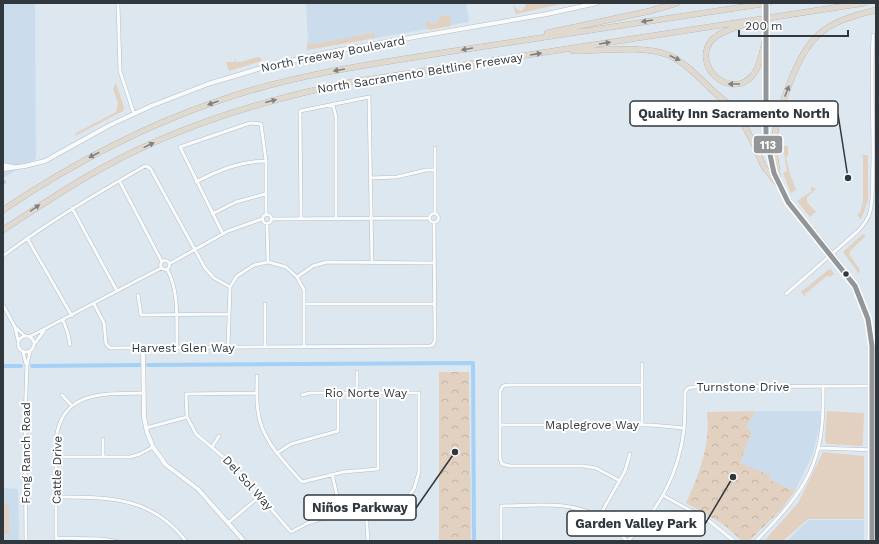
<svg xmlns="http://www.w3.org/2000/svg" width="879" height="544" font-family="'Work Sans',sans-serif">
  <style>
    .built { fill: #cbddec }
    .grass { fill: #e2d1c0 }
    .park { fill: url(#park-crowns) }
    .lines { fill: none; stroke-linecap: round; stroke-linejoin: round }
    .canal { stroke: #a4d1f5; stroke-width: 4 }
    .minor-casing { stroke: #b5bdc3; stroke-width: 4 }
    .tertiary-casing { stroke: #b5bdc3; stroke-width: 5 }
    .secondary-casing { stroke: #b5bdc3; stroke-width: 5.5 }
    .motorway-casing { stroke: #ada9a2; stroke-width: 6 }
    .minor { stroke: #fafbfd; stroke-width: 3 }
    .tertiary { stroke: #fafbfd; stroke-width: 4 }
    .secondary { stroke: #f2f1ef; stroke-width: 4.5 }
    .motorway { stroke: #e0d9d0; stroke-width: 5.5 }
    .secondary-bridge-casing { stroke: #b5bdc3; stroke-width: 5.5; stroke-linecap: butt }
    .secondary-bridge { stroke: #f2f1ef; stroke-width: 4.5 }
    .bus-1-casing { stroke: #fff; stroke-width: 8 }
    .bus-1 { stroke: #939698; stroke-width: 5 }
    .oneway { fill: #7f8080 }
    .bus-dot { fill: #30383e; stroke: #fff; stroke-width: 1.5 }
    .labels { text-anchor: middle; dominant-baseline: central; stroke-width: 4; stroke-linejoin: round; paint-order: stroke }
    .street-label { font-size: 12px; fill: #30383e; stroke: #fff }
    .leader { fill: none; stroke: #30383e; stroke-width: 1.5 }
    .callout-dot { fill: #30383e; stroke: #fff; stroke-width: 1.5 }
    .callout { fill: #fff; stroke: #30383e; stroke-width: 1.5 }
    .callout-label { font-size: 13px; text-anchor: middle; font-weight: bold; fill: #30383e }
    .line-badge { stroke: #fff; stroke-width: 1.5 }
    .badge-label { font-size: 11px; text-anchor: middle; font-weight: bold; fill: #fff }
  </style>
  <defs>
    <pattern id="park-crowns" width="20" height="18" patternUnits="userSpaceOnUse"><rect width="20" height="18" fill="#e2d1c0"/><path d="M2 6a3 3 0 1 1 6 0M12 15a3 3 0 1 1 6 0" fill="none" stroke="#c2b4a6"/></pattern>
  </defs>
  <rect width="100%" height="100%" fill="#dde7f0"/>
  <path class="built" d="M3,3H35L36,159L3,178Z
    M306,3H466L469,22L306,50L308,39Z
    M755,411H820V424L813,454L795,491L769,479V475L740,463L752,431L746,428Z
    M3,488L18,489L19,541H3Z
    M808,520H864V541H787Z"/>
  <path class="grass" d="M527,3H566L516,14L513,5L518,10L522,11Z
    M446,15L450,17L451,26L428,30L425,21L435,24L441,16Z
    M374,33L375,38L307,50V43L309,45Z
    M258,57L261,58L262,61L229,71L226,62H234L235,59L236,62H241Z
    M116,83L124,107L123,111L75,136L76,133L116,112L118,103L113,89Z
    M783,146H788V155L786,157L790,174L796,190L791,193L783,173L787,171Z
    M860,155H868V200L861,220L857,214L860,213L863,201V156Z
    M813,187L814,189L816,188L818,190L816,189L807,197V202L815,211H817L810,217L797,201L812,191L810,188Z
    M863,234L866,236L851,250L849,254L860,270L859,274L843,252Z
    M831,269L834,274L830,277L827,276L805,294L806,298L801,292L828,270Z
    M827,411L864,413L863,443L862,446L827,444L825,440Z
    M823,452L864,456V519H808L783,541H764L798,503Z
    M3,500L9,508V534H3Z"/>
  <path class="park" d="M439,372H469L471,541H439Z
    M755,411L746,428L752,431L740,463L770,475L769,479L795,491L781,510L749,541H742L723,524L686,503C699,476 711,443 707,412Z"/>
  <g class="lines">
    <path class="canal" d="M3,183L4,182
      M148,365L473,363L474,541
      M3,366H21
      M32,366L139,365"/>
    <defs>
      <path id="minor" d="M118,3L120,71L134,114
        M333,105L336,117V218
        M435,148V214
        M370,178L397,177L426,170H435
        M120,182L162,262
        M196,182C219,170 241,161 266,161
        M72,208L117,291
        M429.5 218a4.5 4.5 0 1 1 9 0a4.5 4.5 0 1 1-9 0Z
        M212,214L236,202L265,194
        M262.5 219a4.5 4.5 0 1 1 9 0a4.5 4.5 0 1 1-9 0Z
        M301,218L300,111L369,97L372,263
        M272,219L430,218
        M267,224L268,262
        M223,234L180,147L250,123L261,124L266,161V215
        M27,238L72,316
        M3,256C48,222 96,194 145,166L150,168L205,268L214,278L230,287
        M160.5 265a4.5 4.5 0 1 1 9 0a4.5 4.5 0 1 1-9 0Z
        M169,264L228,231L262,219
        M167,269C180,293 176,321 177,348
        M297,277L313,266L327,262L434,263
        M786,294L857,232C863,226 868,220 870,212C874,195 872,177 873,160C873,118 871,76 873,35
        M138,295L141,315L229,314
        M94,304L104,323L106,344L110,348L430,346L433,345L435,340L434,223
        M305,304H434
        M3,305L15,327L18,340
        M63,320L68,334L70,345
        M15,327L25,336
        M18 344a8 8 0 1 1 16 0a8 8 0 1 1-16 0Z
        M29,337L161,268
        M35,343L44,331
        M265,347V304
        M228,348L230,287L237,276L254,265L268,262L286,267L297,277L304,290V346
        M23,352L26,364
        M642,364V425
        M357,372V393
        M257,376C257,388 256,400 258,411C261,440 284,461 302,482L343,472L378,469V393
        M257,393L186,394L187,417L196,434L234,466L291,532L308,523L333,515L391,508L407,498L414,489L419,472V393H310L302,395
        M62,395L72,406
        M500,425H651L684,428
        M146,428L187,417
        M212,447L219,436
        M819,448L876,450
        M277,453L291,444L338,431V393
        M56,457H130L140,454L153,447
        M103,457V439
        M332,474L341,513
        M620,481L596,468L583,466H510L502,464L500,458V391L503,386L507,385H642
        M664,496L708,520L734,541
        M56,497C108,497 151,496 186,541
        M407,498L416,507
        M366,510L368,541
        M599,517L625,471L630,454
        M228,523L260,496
        M56,538L101,539L115,541
        M26,541L25,419L27,365L30,352
        M56,541V439C62,389 106,394 144,393
        M501,541V506C533,506 570,500 599,517C610,523 618,532 627,541
        M628,541C659,509 679,474 684,429C685,416 685,404 685,392L688,388L694,387L872,386
        M756,541C808,488 825,463 823,386"/>
      <path id="tertiary" d="M3,165L13,167
        M3,169L25,166L45,161L110,125L151,106L208,84L268,66L340,50L547,14L597,3
        M143,348L144,417L147,432L153,447L166,465L198,489L244,541"/>
      <path id="secondary" d="M767,40C766,86 759,142 778,184C785,199 796,211 806,223C839,262 868,293 872,346V541"/>
      <path id="motorway" d="M745,24C735,28 720,31 712,40C691,64 729,101 752,76C761,66 763,46 767,33
        M547,33L650,11L677,3
        M573,51C601,51 642,45 668,55C697,67 715,102 742,110C750,112 758,111 766,111
        M728,105L743,123L752,140L764,167L778,184
        M778,184C778,171 774,156 774,144C775,124 782,104 789,85C809,34 823,23 876,10
        M3,210C70,165 141,127 218,101C294,74 374,64 454,51C559,35 664,19 769,3
        M3,230C37,208 70,185 106,166C183,124 267,99 352,82L865,3"/>
    </defs>
    <use href="#minor" class="minor-casing"/>
    <use href="#tertiary" class="tertiary-casing"/>
    <use href="#secondary" class="secondary-casing"/>
    <use href="#motorway" class="motorway-casing"/>
    <use href="#minor" class="minor"/>
    <use href="#tertiary" class="tertiary"/>
    <use href="#secondary" class="secondary"/>
    <use href="#motorway" class="motorway"/>
    <defs>
      <path id="secondary-bridge" d="M766,3L767,33"/>
    </defs>
    <use href="#secondary-bridge" class="secondary-bridge-casing"/>
    <use href="#secondary-bridge" class="secondary-bridge"/>
    <defs>
      <path id="bus-1" d="M766,3V136L774,173L788,202L855,286L868,319L872,346V541"/>
    </defs>
    <use href="#bus-1" class="bus-1-casing"/>
    <use href="#bus-1" class="bus-1"/>
  </g>
  <defs><path id="oneway-solid" d="M-6-.8H1V-3.2L6.5 0L1 3.2V.8H-6Z"/></defs>
  <g class="oneway">
    <use href="#oneway-solid" transform="translate(647 21) rotate(171)"/>
    <use href="#oneway-solid" transform="translate(605 43) rotate(-9)"/>
    <use href="#oneway-solid" transform="translate(467 49) rotate(170)"/>
    <use href="#oneway-solid" transform="translate(536 54) rotate(-9)"/>
    <use href="#oneway-solid" transform="translate(675 58) rotate(25)"/>
    <use href="#oneway-solid" transform="translate(339 70) rotate(170)"/>
    <use href="#oneway-solid" transform="translate(734 84) rotate(180)"/>
    <use href="#oneway-solid" transform="translate(787 91) rotate(-69)"/>
    <use href="#oneway-solid" transform="translate(271 101) rotate(-15)"/>
    <use href="#oneway-solid" transform="translate(213 103) rotate(160)"/>
    <use href="#oneway-solid" transform="translate(149 145) rotate(-26)"/>
    <use href="#oneway-solid" transform="translate(94 155) rotate(153)"/>
    <use href="#oneway-solid" transform="translate(35 208) rotate(-34)"/>
  </g>
  <circle class="bus-dot" cx="846" cy="274" r="3.5"/>
  <g class="labels">
    <g class="street-label">
      <text transform="translate(333 54) rotate(-11)">North Freeway Boulevard</text>
      <text transform="translate(420 73) rotate(-9)">North Sacramento Beltline Freeway</text>
      <text x="183" y="348">Harvest Glen Way</text>
      <text x="743" y="387">Turnstone Drive</text>
      <text x="366" y="393">Rio Norte Way</text>
      <text x="592" y="425">Maplegrove Way</text>
      <text transform="translate(26 453) rotate(-90)">Fong Ranch Road</text>
      <text transform="translate(57 470) rotate(-89)">Cattle Drive</text>
      <text transform="translate(248 483) rotate(48)">Del Sol Way</text>
    </g>
  </g>
  <path class="leader" d="M848 178L838 114M455 452L416 508M733 477L705 524"/>
  <g class="callout-dot">
    <circle cx="848" cy="178" r="4"/>
    <circle cx="455" cy="452" r="4"/>
    <circle cx="733" cy="477" r="4"/>
  </g>
  <g class="callout">
    <rect x="630" y="101" width="208" height="25" rx="4"/>
    <rect x="304" y="495" width="112" height="25" rx="4"/>
    <rect x="567" y="511" width="138" height="25" rx="4"/>
  </g>
  <g class="callout-label">
    <text x="734" y="118">Quality Inn Sacramento North</text>
    <text x="360" y="512">Niños Parkway</text>
    <text x="636" y="528">Garden Valley Park</text>
  </g>
  <rect class="line-badge" x="753" y="135" width="30" height="19" rx="4" fill="#939698"/>
  <g class="badge-label">
    <text x="768" y="149">113</text>
  </g>
  <rect width="879" height="544" fill="none" stroke="#30383e" stroke-width="8"/>
  <path d="M739 30v6h109v-6" fill="none" stroke="#30383e" stroke-width="2"/>
  <text x="745" y="30" font-size="12" fill="#30383e" stroke="#ffffff" stroke-width="3" paint-order="stroke">200 m</text>
</svg>
